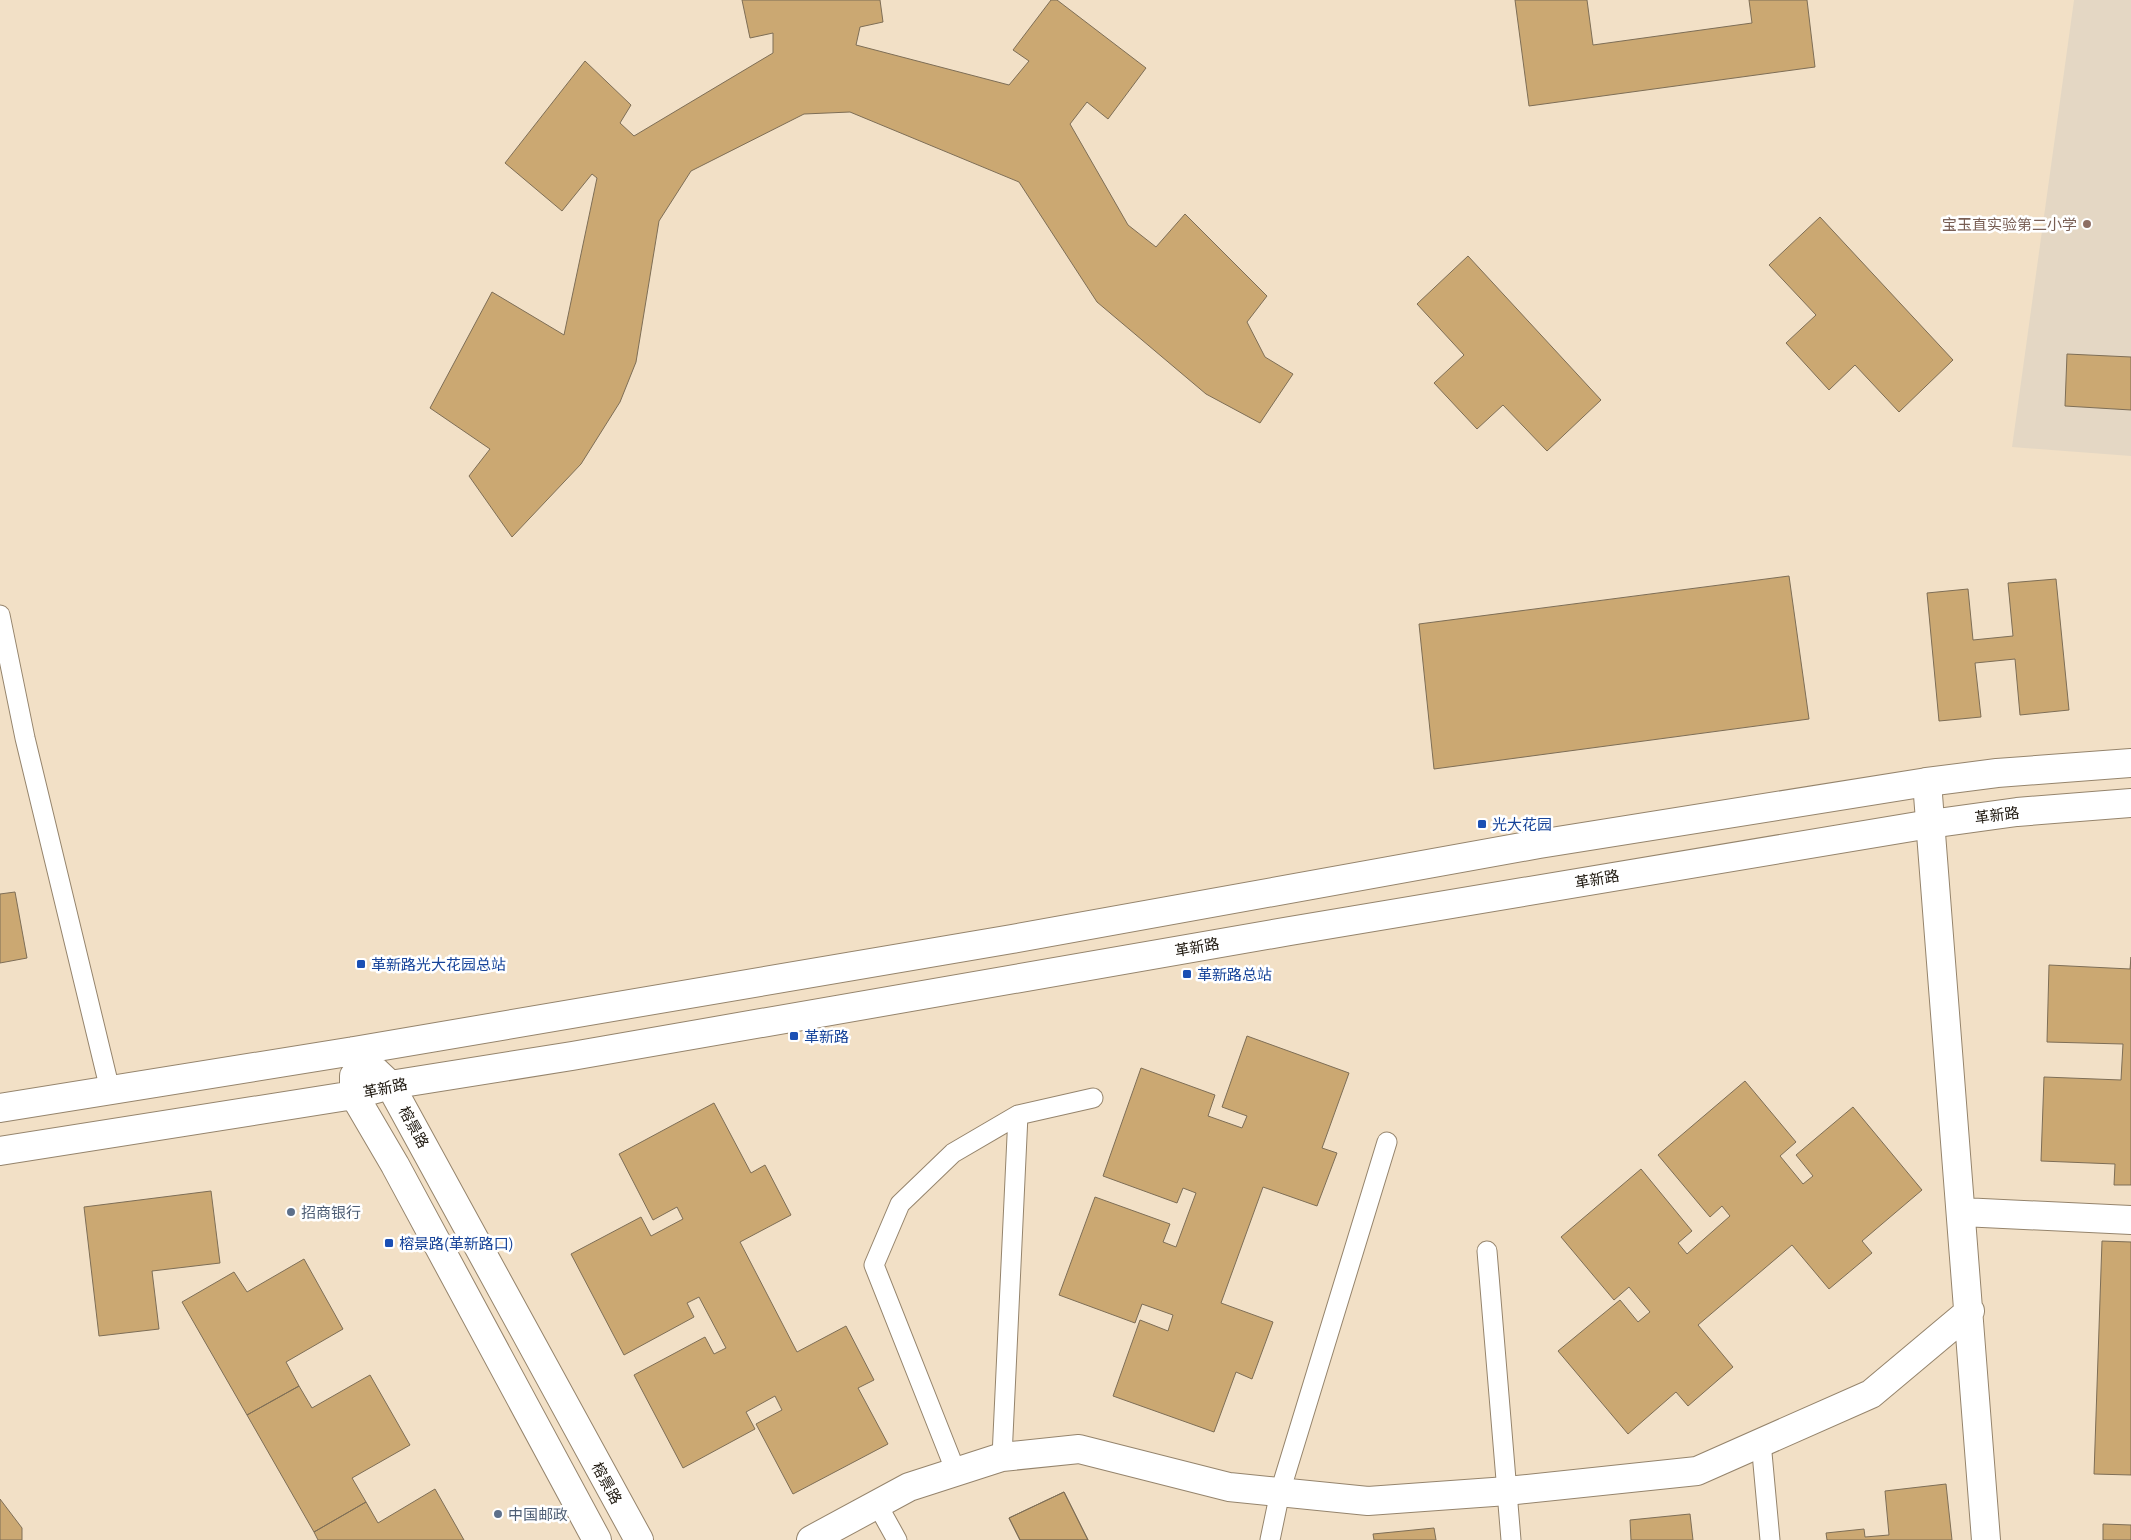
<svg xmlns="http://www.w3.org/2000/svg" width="2131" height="1540" font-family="Ubuntu,'Noto Sans SC',sans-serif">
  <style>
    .education { fill: #e4d7c4 }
    .building { fill: #cba872; stroke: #7e6e56 }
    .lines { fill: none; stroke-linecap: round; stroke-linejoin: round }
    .service-casing { stroke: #95846c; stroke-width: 21 }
    .minor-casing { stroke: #95846c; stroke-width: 30 }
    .tertiary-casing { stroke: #95846c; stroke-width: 30 }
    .service { stroke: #fff; stroke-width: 19 }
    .minor { stroke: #fff; stroke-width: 28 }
    .tertiary { stroke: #fff; stroke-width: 28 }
    .education-dot { fill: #8d6e63; stroke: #fff; stroke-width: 2 }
    .transit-dot { fill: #1a4fb4; stroke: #fff; stroke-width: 2 }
    .service-dot { fill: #5c6f8a; stroke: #fff; stroke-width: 2 }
    .labels { text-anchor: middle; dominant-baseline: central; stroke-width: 5; stroke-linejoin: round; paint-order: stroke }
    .education-label { font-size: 15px; fill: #785e54; stroke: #fff; text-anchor: end }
    .street-label { font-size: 15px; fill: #1c160d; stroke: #fff }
    .transit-label { font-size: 15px; fill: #164399; stroke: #fff; text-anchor: start }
    .service-label { font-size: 15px; fill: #4e5e75; stroke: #fff; text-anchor: start }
  </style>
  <rect width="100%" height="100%" fill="#f2e0c6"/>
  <path class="education" d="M2074,0H2131V456L2012,447Z"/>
  <path class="building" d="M742,0H880L883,22L860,27L856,45L1009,85L1029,61L1013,50L1051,0H1057L1146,68L1108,119L1087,102L1070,124L1128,225L1156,247L1185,214L1267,296L1247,322L1265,357L1293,374L1260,423L1206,394L1097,302L1019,182L850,112L804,114L691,171L659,221L636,362L620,402L581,464L512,537L469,476L490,449L430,408L492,292L564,335L597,178L592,174L562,211L505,163L585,61L631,105L620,123L634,136L773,53V33L750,38Z
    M1515,0H1587L1593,45L1752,23L1749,0H1807L1815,67L1529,106Z
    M1820,217L1953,360L1899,412L1855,365L1829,390L1786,343L1816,315L1769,265Z
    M1468,256L1601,400L1547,451L1503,405L1477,429L1434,383L1464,355L1417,304Z
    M2067,354L2131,357V410L2065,406Z
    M1789,576L1809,719L1434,769L1419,624Z
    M2056,579L2069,710L2020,715L2015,659L1975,663L1981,717L1939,721L1927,593L1968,589L1973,640L2013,636L2008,583Z
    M15,892L27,958L0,963V894Z
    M2131,957V1185H2114L2115,1164L2041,1161L2044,1077L2121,1080L2123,1044L2047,1042L2049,965L2130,969Z
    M1247,1036L1349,1073L1322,1148L1337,1153L1317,1206L1263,1187L1221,1303L1273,1322L1252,1379L1236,1372L1214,1432L1113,1396L1140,1320L1168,1331L1173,1315L1142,1304L1135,1323L1059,1295L1095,1197L1170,1224L1163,1242L1176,1247L1196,1193L1183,1188L1177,1203L1103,1176L1141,1068L1215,1095L1208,1116L1242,1128L1247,1116L1222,1107Z
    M1745,1081L1796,1142L1780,1156L1803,1184L1813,1176L1796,1155L1853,1107L1922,1190L1862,1241L1872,1253L1829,1289L1792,1245L1698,1325L1733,1367L1688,1406L1676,1392L1628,1434L1558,1351L1620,1300L1638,1322L1650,1312L1629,1287L1614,1300L1561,1237L1641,1169L1692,1231L1678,1243L1687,1254L1730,1216L1722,1206L1710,1217L1658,1155Z
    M714,1103L751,1173L765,1165L791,1215L740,1242L797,1352L846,1326L874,1380L858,1388L888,1444L793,1494L756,1424L782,1410L775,1396L746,1412L755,1429L683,1468L634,1375L705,1337L714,1354L726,1348L699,1297L687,1303L694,1317L624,1355L571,1254L641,1217L651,1236L683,1219L677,1207L653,1220L619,1154Z
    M211,1191L220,1263L152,1271L159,1329L99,1336L84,1207Z
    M2102,1241L2131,1242V1475L2094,1474Z
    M304,1259L343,1329L286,1362L299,1386L247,1415L182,1302L234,1272L247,1292Z
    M370,1375L410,1445L352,1478L366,1502L314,1532L247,1415L299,1386L312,1408Z
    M1946,1484L1952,1540H1827L1826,1533L1864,1529L1865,1537L1889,1535L1885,1491Z
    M435,1489L464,1540H318L314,1532L366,1502L378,1523Z
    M1064,1492L1088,1540H1020L1009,1518Z
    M1064,1492L1088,1540H1020L1009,1518Z
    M0,1499L22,1528V1540H0Z
    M1690,1514L1693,1540H1631L1630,1520Z
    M2103,1524L2131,1525V1540H2103Z
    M1434,1528L1436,1540H1374L1373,1534Z"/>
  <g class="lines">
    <defs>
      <path id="service" d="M0,615L25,738L110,1090
        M1487,1251L1511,1540
        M1761,1442L1770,1540
        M1002,1457L1018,1115
        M956,1472L874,1265L900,1204L953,1153L1018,1115L1093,1098
        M877,1504L897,1540
        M1270,1540L1280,1492L1387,1142"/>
      <path id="minor" d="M1927,782L1986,1540
        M1962,1212L2131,1220
        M811,1540L909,1487L1002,1457L1079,1449L1229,1487L1368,1501L1507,1491L1697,1471L1871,1394L1970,1311"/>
      <path id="tertiary" d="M354,1051L390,1085L639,1540
        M354,1076V1095L395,1165L597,1540
        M0,1108L354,1051L1012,939L1539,844L1927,782L1997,773L2131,763
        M0,1151L354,1095L390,1085L572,1056L1290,931L1930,824L2017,812L2131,803"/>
    </defs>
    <use href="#service" class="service-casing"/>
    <use href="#minor" class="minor-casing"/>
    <use href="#tertiary" class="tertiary-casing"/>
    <use href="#service" class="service"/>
    <use href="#minor" class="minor"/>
    <use href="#tertiary" class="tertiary"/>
  </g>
  <circle class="education-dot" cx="2087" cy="224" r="5"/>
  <g class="transit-dot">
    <rect x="1477" y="819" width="10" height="10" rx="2.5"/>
    <rect x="356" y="959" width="10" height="10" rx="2.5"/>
    <rect x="1182" y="969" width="10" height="10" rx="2.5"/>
    <rect x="789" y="1031" width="10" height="10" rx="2.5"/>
    <rect x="384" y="1238" width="10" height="10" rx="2.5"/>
  </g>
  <g class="service-dot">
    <circle cx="291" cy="1212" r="5"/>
    <circle cx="498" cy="1514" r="5"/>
  </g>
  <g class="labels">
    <g class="education-label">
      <text x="2077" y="224">宝玉直实验第二小学</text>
    </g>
    <g class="street-label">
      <text transform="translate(1997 815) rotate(-7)">革新路</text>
      <text transform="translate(1597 879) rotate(-10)">革新路</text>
      <text transform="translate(1197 947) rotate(-10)">革新路</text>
      <text transform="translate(385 1088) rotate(-12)">革新路</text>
      <text transform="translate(414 1127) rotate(61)">榕景路</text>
      <text transform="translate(607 1483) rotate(61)">榕景路</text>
    </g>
    <g class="transit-label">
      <text x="1492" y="824">光大花园</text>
      <text x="371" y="964">革新路光大花园总站</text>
      <text x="1197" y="974">革新路总站</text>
      <text x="804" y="1036">革新路</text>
      <text x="399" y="1243">榕景路(革新路口)</text>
    </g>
    <g class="service-label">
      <text x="301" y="1212">招商银行</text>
      <text x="508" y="1514">中国邮政</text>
    </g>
  </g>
</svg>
